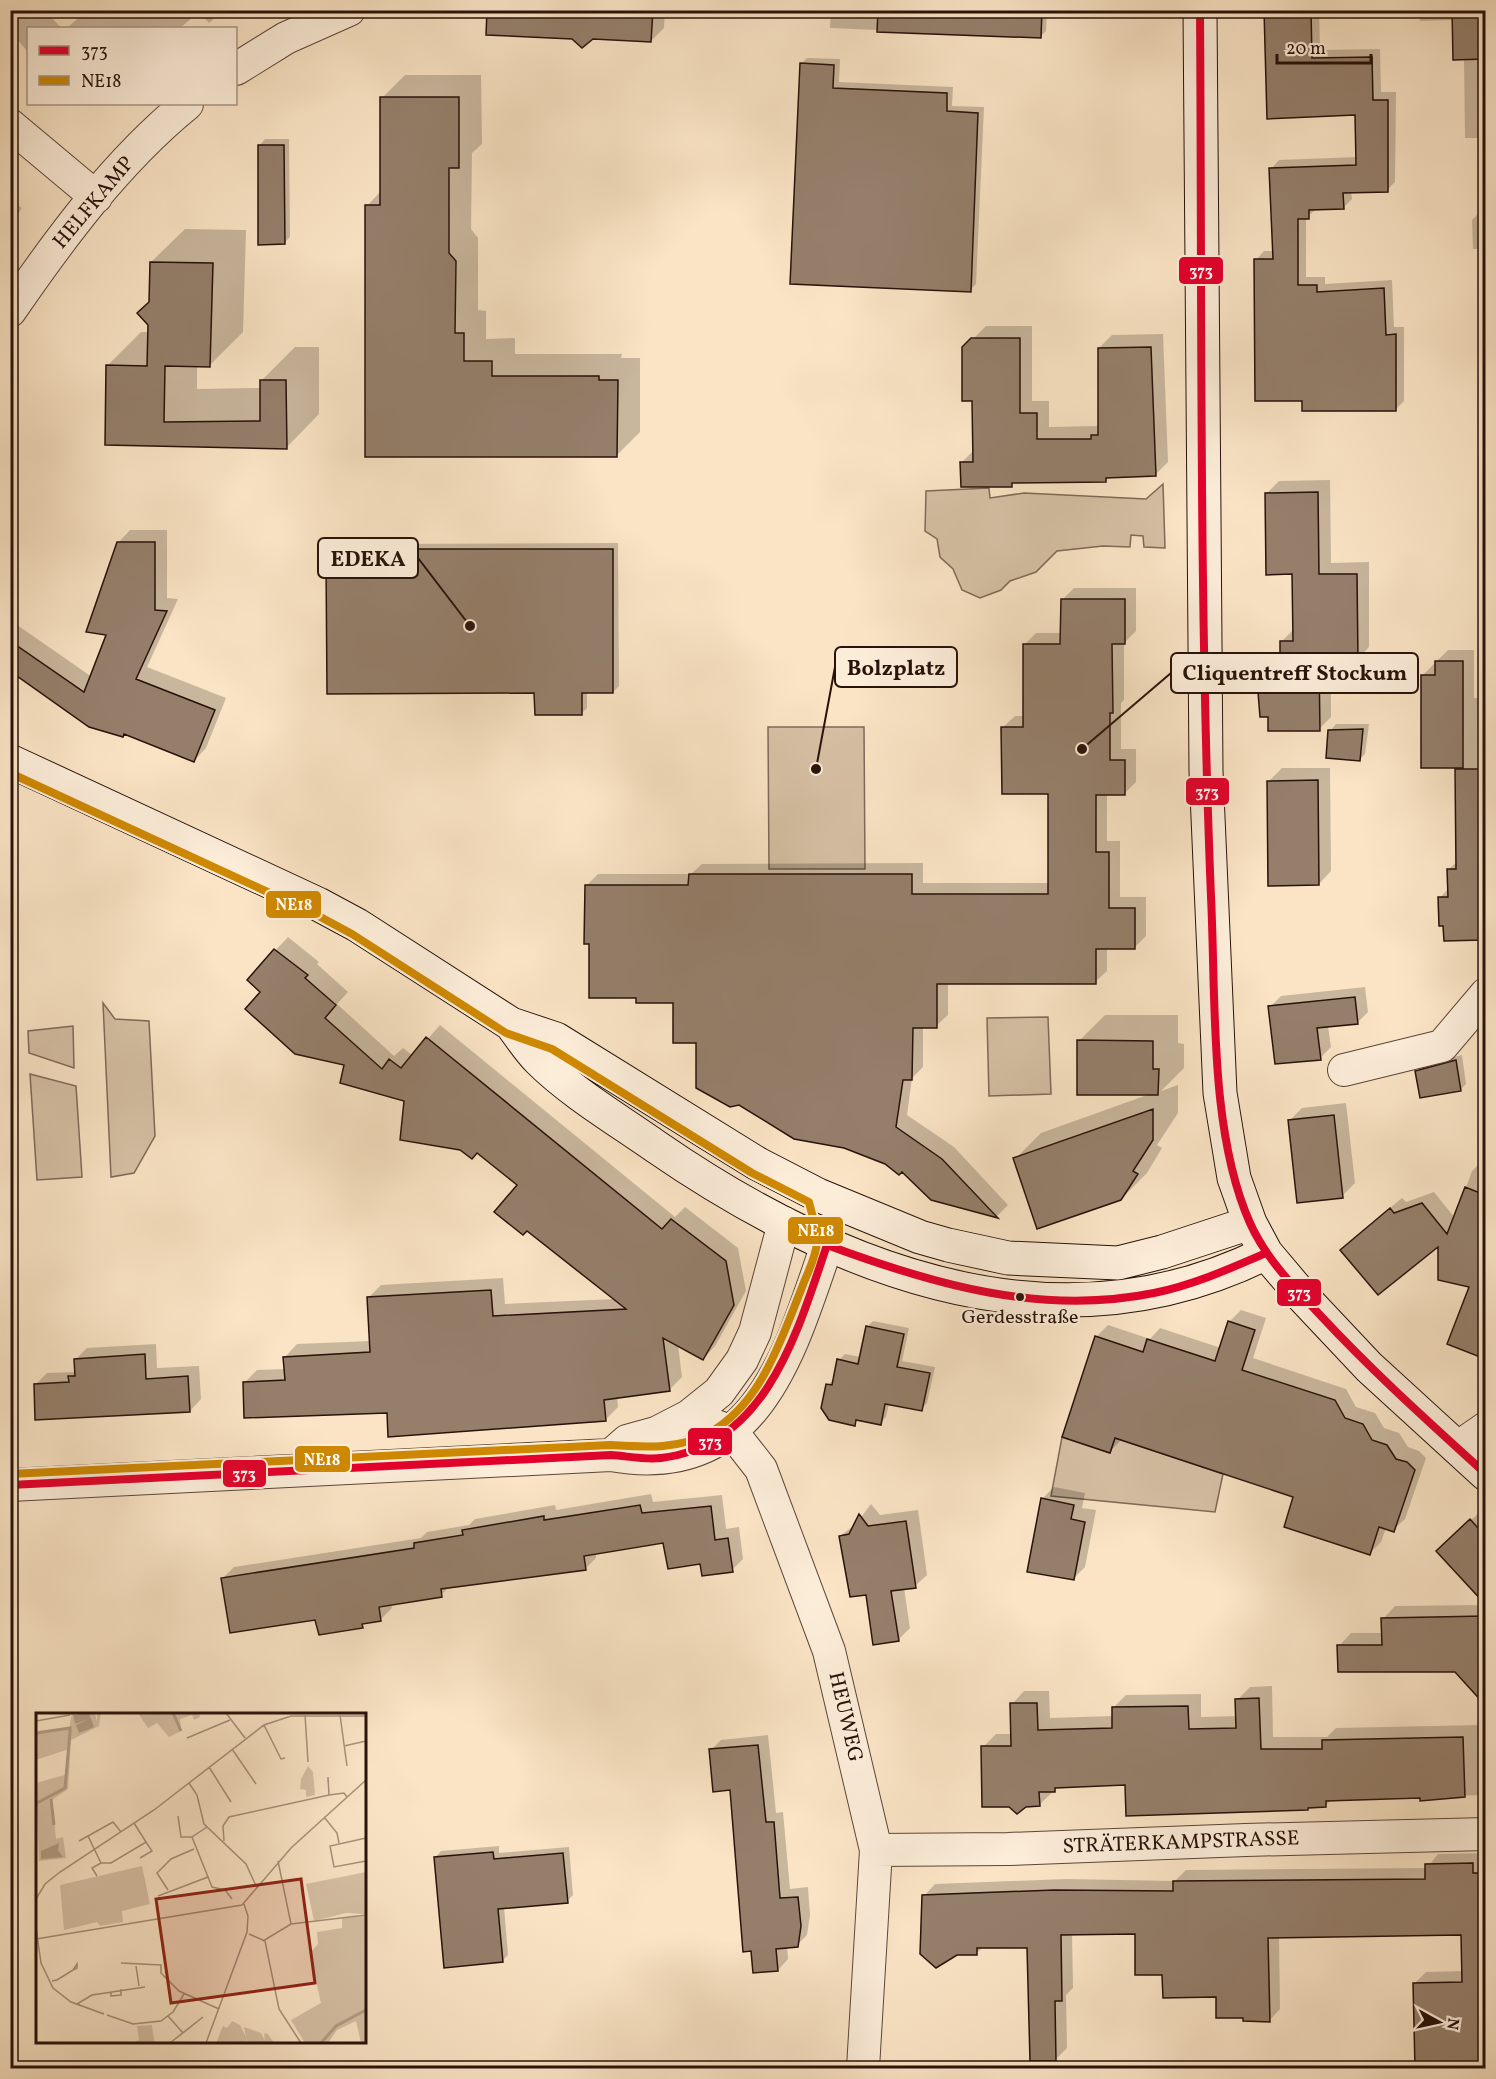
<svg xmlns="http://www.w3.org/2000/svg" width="1496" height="2079" font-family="Vollkorn,serif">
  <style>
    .green { fill: #d6c0a5; stroke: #7f6958; stroke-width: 1.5 }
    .shadow { fill: #0003 }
    .building { fill: #957f6b; stroke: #28120a; stroke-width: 1.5 }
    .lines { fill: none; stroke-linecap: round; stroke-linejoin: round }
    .minor-casing { stroke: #5c4639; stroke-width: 34 }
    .secondary-casing { stroke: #28120a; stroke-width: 35 }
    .minor { stroke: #fcedd9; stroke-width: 32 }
    .secondary { stroke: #fcedd9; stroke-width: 33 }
    .bus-1-casing { stroke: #fcedd9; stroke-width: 12 }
    .bus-2-casing { stroke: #fcedd9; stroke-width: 12 }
    .bus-1 { stroke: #e4002b; stroke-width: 8 }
    .bus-2 { stroke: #ce8802; stroke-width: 8 }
    .bus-dot { fill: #28120a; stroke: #fcedd9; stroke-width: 2 }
    .labels { text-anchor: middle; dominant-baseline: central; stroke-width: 5; stroke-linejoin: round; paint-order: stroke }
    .bus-label { font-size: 20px; fill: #28120a; stroke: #fcedd9 }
    .street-label { font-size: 21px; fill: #28120a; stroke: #fcedd9 }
    .inset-river { fill: none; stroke: #b39d85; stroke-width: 3 }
    .inset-road { fill: none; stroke: #a6907a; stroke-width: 1.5 }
    .view { fill: #8f2418; fill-opacity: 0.15; stroke: #8f2418; stroke-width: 3 }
    .inset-edge { fill: none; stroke: #28120a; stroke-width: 3 }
    .leader { fill: none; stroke: #28120a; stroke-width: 2 }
    .callout-dot { fill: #28120a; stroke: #fcedd9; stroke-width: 2 }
    .callout { fill: #fcedd9; stroke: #28120a; stroke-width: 2 }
    .callout-label { font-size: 22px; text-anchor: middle; font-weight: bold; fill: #28120a }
    .line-badge { stroke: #fcedd9; stroke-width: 2 }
    .badge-label { font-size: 16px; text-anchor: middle; font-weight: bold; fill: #fff }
  </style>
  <rect width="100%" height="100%" fill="#fae4c5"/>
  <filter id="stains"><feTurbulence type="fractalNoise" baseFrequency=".00333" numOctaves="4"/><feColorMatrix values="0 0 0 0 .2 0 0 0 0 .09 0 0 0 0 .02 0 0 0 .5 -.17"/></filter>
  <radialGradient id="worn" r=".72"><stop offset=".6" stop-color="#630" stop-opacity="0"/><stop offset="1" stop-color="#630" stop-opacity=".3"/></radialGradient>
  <path class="green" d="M1163,484L1165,548L1144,547L1143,536L1131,535L1130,547L1103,546L1057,551L1036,572L1010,581L1001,590L980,598L962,590L953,569L940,557L937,539L925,531L926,491L989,488L990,498L1024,493L1146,499Z
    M768,727H864L865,869H769Z
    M103,1003L115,1019L149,1021L155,1136L134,1173L111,1177Z
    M1048,1017L1051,1094L989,1096L987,1018Z
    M73,1026L74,1068L29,1053L28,1031Z
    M30,1074L76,1086L82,1177L37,1180Z
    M1062,1437L1110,1453L1115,1438L1223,1474L1215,1512L1051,1496Z
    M431,2064L432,2068H366Z"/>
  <path class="shadow" d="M10,10H45L61,28H28V52L10,31Z
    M87,10H223L209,23L199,12L180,28H67Z
    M488,10H665L664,28L651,41L573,38Z
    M831,10H1047L1046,31L1040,37L830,28Z
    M1264,10H1319L1320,50L1380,49L1381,92H1396L1395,182L1387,190L1351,191L1352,199L1343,208L1317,209L1306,217V277H1325V284L1392,280L1394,327H1404V401L1396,409L1303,400L1256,260L1264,251H1274L1271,169L1279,160L1358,157L1357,114L1269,118Z
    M1419,10H1486V138H1465L1464,58L1454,20L1420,21Z
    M807,58L840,59L839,82L953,87L952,106L984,107L976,284L970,290L801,64Z
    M405,75H481L482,144L472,153L471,229L478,238V310L486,311V339L515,338V354H622L621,358H640V432L617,455H367V206L381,191L382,98Z
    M265,139H289L290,237L284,243L259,146Z
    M10,201L22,208L10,224Z
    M1478,214H1486V280H1479V249H1473L1472,220Z
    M185,229L246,230L243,332L209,366H197V389L261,388V381L295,347H319V414L286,448L106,443L108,365L141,332H150L151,262Z
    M986,326H1032V401H1049V427L1100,426L1099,348L1112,335L1163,334L1168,462L1155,475L1110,476L1106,480L1016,481L1011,485L962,462L974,450V400L964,348Z
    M1330,480L1331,563L1369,562V647L1357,660H1331V717L1319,729L1270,716L1259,679L1282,651L1281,642L1294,629V573L1267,493L1279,481Z
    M130,530H167V598L178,599L147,667L226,698L206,748L194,761L125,733L122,736L10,671V620L92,677L108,634L118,543Z
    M618,543L619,686L613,692H587V708L581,714L536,692L327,559L334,553H363L369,544Z
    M1074,588H1136V631L1124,643V700L1121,703V749H1136V782L1125,793H1107V841H1120V897H1146V936L1135,947H1107V971L1095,982L948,983V1015L936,1026H923V1067L912,1078L907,1115L954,1147L1008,1205L997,1216L932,1199L902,1170L698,1041L674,1001L637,997L591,943L586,886L598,874H691L702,864L923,863V883H1049L1050,792L1003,727L1015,716H1024V645L1036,633H1062V600Z
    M1448,650H1474V698H1486V936L1483,938L1440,898L1449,888V869L1458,861L1456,767L1422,676Z
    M1336,724H1369L1365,754L1359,760L1330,731Z
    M1282,768H1330L1331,871L1319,884L1269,781Z
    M288,937L319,962L317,964L348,992L337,1004L394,1056L403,1048L413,1056L440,1025L675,1217L685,1207L738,1248L746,1291L715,1346L703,1359L678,1345L682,1377L669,1390L617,1396L618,1407L605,1420L388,1412L244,1383L257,1370L285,1369V1357L297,1344L371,1341L369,1297L381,1285L503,1278L505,1304L615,1299L527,1229L519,1185L406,1100L345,1064L249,979Z
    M1365,987L1368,1012L1357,1023L1328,1026L1331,1047L1320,1058L1270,1007L1281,996Z
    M1105,1015H1178V1043L1184,1044V1068L1161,1091L1178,1085V1113L1157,1145L1162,1148L1147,1173L1121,1199L1015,1159L1041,1133L1150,1094L1079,1041Z
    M1462,1055L1466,1084L1460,1090L1417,1072L1423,1065Z
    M1346,1103L1355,1183L1342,1196L1289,1121L1302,1108Z
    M1482,1161L1486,1189V1357L1449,1343L1471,1286L1440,1244L1354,1238L1402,1198L1406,1202L1434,1192L1455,1218L1472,1171Z
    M1241,1310L1266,1318L1253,1358L1346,1389L1356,1407L1375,1413L1384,1428L1399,1433L1408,1447L1419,1451L1426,1458L1405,1519L1393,1530L1386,1528L1381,1542L1370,1553L1295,1496L1122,1439L1110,1451L1096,1337L1108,1325L1150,1339L1160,1328L1221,1348L1229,1322Z
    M873,1321L909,1328L902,1361L935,1367L927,1403L921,1409L889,1403L886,1417L880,1423L859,1419L854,1424L827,1385L835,1379L839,1360L845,1354L861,1357L867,1327Z
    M156,1344L157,1368L199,1366L201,1399L190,1411L35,1385L47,1373L75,1372L76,1359L87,1348Z
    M1054,1487L1085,1493L1082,1508L1096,1510L1085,1567L1073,1579L1042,1499Z
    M651,1494L653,1502L722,1495L726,1529L739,1527L743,1559L732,1570L701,1562L664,1541L596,1553V1558L585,1569L449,1587L441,1595L391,1603L392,1608L381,1619L367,1621L362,1626L316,1619L223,1578L234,1567L421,1538L427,1532L469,1525L475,1519L555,1505L556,1510Z
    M871,1504L880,1515L918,1510L927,1575L915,1586L904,1588L910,1628L899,1639L867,1593L840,1536L856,1524Z
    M1484,1508L1486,1510V1602L1438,1551Z
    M1486,1605V1703L1455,1670L1339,1646L1351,1633H1383V1619L1395,1606Z
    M1272,1686L1273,1737H1327L1336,1728L1481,1725L1486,1720V1795L1332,1799L1325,1806L1308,1809L1127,1784L1059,1786L1039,1805L983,1747L996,1734H1012V1704L1024,1691H1049L1050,1718L1113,1716V1708L1126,1695L1201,1694V1717L1238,1716L1237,1700L1250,1687Z
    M768,1735L776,1813L783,1812L790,1889L808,1887L810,1915L807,1935L797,1945L787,1946L788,1959L778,1970L732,1788L711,1750L721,1740Z
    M499,1846V1853L569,1847L573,1895L567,1901L504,1907L508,1955L502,1961L435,1858L441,1851Z
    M1486,1853V2068H1416L1414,1984L1426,1972L1464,1971L1463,1933L1279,1936L1280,2009L1269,2021L1245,2016L1217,1996L1164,1973L1136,1933L1072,1934L1073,1988L1066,1995L1067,2048L1056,2059L1029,1946H984L977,1953L924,1896L935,1884L1066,1879L1175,1881L1186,1870L1427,1868L1438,1854Z"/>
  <path class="building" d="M487,10H653L651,42L593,39L582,48L572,39L486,35Z
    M878,10H1042L1041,38L877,32Z
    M1264,10H1311L1312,58L1372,57L1373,100H1388V192L1343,193L1344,209L1309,210V219H1298V285H1317V292L1384,288L1386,335L1396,334V411H1302V401H1255L1254,259H1273L1269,168L1356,165L1355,115L1267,119Z
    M1452,10H1485V59L1453,60Z
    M800,63L834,65L833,88L947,93V111L978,113L971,292L790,284Z
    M380,97H459V168H449V253L456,261L455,333H464V361H492V376H599V380H618L617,457H365V205H380Z
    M258,145H284L285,244L258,245Z
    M150,262L213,263L210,367L165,366L164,422L260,421V380H286L287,449L105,445L106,365L147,366L148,325L137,313L149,302Z
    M971,338H1020V413H1037V439H1091V435H1098V348L1151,347L1156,476L1106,478V482L1012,483V487H961L960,462H973L972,401H962V347Z
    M1318,492L1319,574H1357L1358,661H1319L1320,731H1268V717H1260L1257,679H1268L1269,662H1280V641H1293L1292,574L1266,575L1265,493Z
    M117,542H155V610L167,611L136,679L215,710L194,762L124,734L123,737L89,727L10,671V641L84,692L106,635L86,632Z
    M361,549H613V693H582V715H535L534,693L327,694L326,559H362Z
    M1061,599H1125V644H1112L1113,713H1110V760H1125V795H1096V852H1109V908H1135V949H1096V984H937V1028H913L912,1080H903L896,1127L942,1159L998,1218L931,1200L902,1172L899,1175L885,1164L844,1148L794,1139L739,1105L730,1107L696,1088V1043H673V1003H636V998H589V944H584L585,885H688L689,874H912V894H1048V794H1002L1001,727H1023V644H1060Z
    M1435,661H1463V768H1421V675H1435Z
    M1363,729L1360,761L1326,758L1328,730Z
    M1455,769H1485L1483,940L1444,941L1443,926H1439L1438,897H1448L1447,869H1456Z
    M1318,780L1319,885L1268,886L1267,781Z
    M274,949L308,975L305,978L336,1005L325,1018L382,1069L389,1059L401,1068L426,1037L662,1229L671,1219L726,1261L734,1305L703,1360L663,1338L670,1391L604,1400L606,1421L388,1437L387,1413L244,1418L243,1382L285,1380L283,1357L370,1352L367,1297L491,1290L493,1316L626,1309L527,1231L523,1235L494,1212L517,1185L477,1153L472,1159L460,1150L400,1140L404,1101L340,1083L344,1065L295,1054L245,1009L260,992L247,980Z
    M1355,997L1358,1024L1317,1028L1321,1060L1275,1064L1268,1006Z
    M1077,1040L1153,1041V1069H1159L1158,1095H1077Z
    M1456,1060L1461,1091L1420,1098L1415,1071Z
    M1153,1109V1140L1133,1171L1138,1174L1121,1200L1037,1229L1013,1158Z
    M1334,1115L1343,1198L1297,1203L1288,1120Z
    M1465,1187L1485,1195V1359L1447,1344L1469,1287L1438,1280V1247L1378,1295L1340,1250L1390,1208L1394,1213L1422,1203L1447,1234Z
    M1228,1321L1255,1330L1242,1370L1335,1400L1345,1418L1363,1424L1372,1440L1387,1445L1396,1459L1407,1462L1415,1470L1394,1532L1379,1527L1370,1555L1284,1527L1293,1497L1115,1438L1110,1453L1062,1437L1095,1336L1143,1352L1147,1339L1215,1361Z
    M866,1326L904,1334L897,1367L930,1373L922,1411L885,1404L881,1425L856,1420L855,1426L829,1420L821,1408L826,1384L832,1385L837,1359L858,1364Z
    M145,1354L146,1379L188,1376L190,1412L35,1420L34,1384L69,1382L68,1376H75L74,1359Z
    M1041,1498L1074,1505L1071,1519L1085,1522L1074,1580L1027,1572Z
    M640,1505L642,1513L711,1506L715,1540L728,1538L733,1572L702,1576L700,1564L668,1569L663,1543L584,1556L586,1570L441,1589L442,1597L379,1607L381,1621L362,1624L363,1628L319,1635L315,1620L230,1633L221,1578L414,1548V1543L463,1535L462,1530L544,1516V1520Z
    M859,1514L868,1526L906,1521L916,1588L891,1591L899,1641L873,1645L866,1595L850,1597L839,1536L849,1534Z
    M1470,1519L1485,1536V1604L1436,1551Z
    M1485,1616V1705L1455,1672H1338L1337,1645H1382L1381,1618Z
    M1259,1698L1261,1749H1322V1740L1463,1737L1465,1797L1420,1801V1798L1326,1801V1807L1308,1808V1810L1126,1816L1125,1785L1055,1788V1792H1039L1040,1806L1026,1807L1017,1814L1009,1807H982L981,1746H1011L1010,1703H1037L1038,1730L1112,1728V1707L1188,1706L1189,1729L1236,1728L1235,1699Z
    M758,1745L766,1822H774L780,1898L798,1897L801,1926L798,1947L776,1949L778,1971L753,1973L751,1951L743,1952L730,1790L713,1792L709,1749Z
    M493,1852L494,1859L563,1853L568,1903L498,1909L503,1962L444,1968L434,1857Z
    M1473,1863V1873H1485V2068H1415L1413,1983L1462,1982L1461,1935L1268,1938L1270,2022L1243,2021V2018H1216V1997L1163,1998L1162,1975H1135V1934L1061,1935L1062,2001H1055L1056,2061H1030L1027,1948H977V1955H957L936,1968L920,1954L922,1895L1054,1890L1173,1891V1881L1425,1879V1864Z"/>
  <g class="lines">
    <defs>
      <path id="minor" d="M236,69L286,38L349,10
        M10,125L96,197
        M10,311C61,237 117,161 187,104
        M1344,1070L1442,1046L1486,994
        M689,1416L732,1432L761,1469L829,1651L876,1850L863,2068
        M1457,1448L1486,1428
        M611,1455L627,1441L656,1433L689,1416L719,1392L742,1360L755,1332L784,1223
        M10,1485L611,1455C756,1481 789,1355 827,1245
        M876,1850L1008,1849L1246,1840L1486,1834"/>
      <path id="secondary" d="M1200,10L1206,771L1220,1093L1234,1178L1250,1223L1266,1253L1304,1298L1369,1367L1486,1474
        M10,761L318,904L357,925L511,1024L556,1039L758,1164L818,1195L920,1237L948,1245L1008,1258L1118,1263L1162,1252L1250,1223
        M511,1024C520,1036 528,1049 539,1060C571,1092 618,1120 655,1146C836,1271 1055,1358 1266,1253"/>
    </defs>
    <use href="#minor" class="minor-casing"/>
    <use href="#secondary" class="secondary-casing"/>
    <use href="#minor" class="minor"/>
    <use href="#secondary" class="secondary"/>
    <defs>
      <path id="bus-1" d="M1200,10C1202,306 1199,602 1211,897C1216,998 1209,1131 1250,1223C1266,1259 1295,1288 1321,1316C1373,1372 1429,1422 1486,1474
        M827,1245C932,1284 1041,1316 1154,1293C1193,1285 1229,1269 1266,1253
        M10,1485L611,1455C627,1456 645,1460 661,1458C767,1446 798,1330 827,1245"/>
      <path id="bus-2" d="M10,773L313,913L352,934L506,1033L552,1049L752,1173L809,1202C812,1215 817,1229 817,1242C816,1259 806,1275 801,1290C780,1342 761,1404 709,1433C678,1450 644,1447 610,1445L10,1474"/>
    </defs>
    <use href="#bus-1" class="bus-1-casing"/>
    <use href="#bus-2" class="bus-2-casing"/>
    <use href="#bus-1" class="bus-1"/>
    <use href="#bus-2" class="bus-2"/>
  </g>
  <circle class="bus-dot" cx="1020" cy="1297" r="5"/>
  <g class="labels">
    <g class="bus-label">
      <text x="1020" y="1318">Gerdesstraße</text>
    </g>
    <g class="street-label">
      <text transform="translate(94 203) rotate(-50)">HELFKAMP</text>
      <text transform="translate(845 1717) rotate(77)">HEUWEG</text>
      <text transform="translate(1181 1843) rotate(-2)">STRÄTERKAMPSTRASSE</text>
    </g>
  </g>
  <g transform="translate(36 1713)">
    <rect width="330" height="330" fill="#fae4c5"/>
    <path d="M36,0H41L37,2L39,11L55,5L53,0H59L61,9V0H65L63,13L35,27L32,76L16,87L20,126L27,124L30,145L3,148L0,70L29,62L33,36L0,47V20L33,16ZM102,0H163L164,4L158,7L156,2L144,6L145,18L133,24L121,10L112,15ZM272,53L277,59L279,82L270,84V77L264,76L265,66ZM106,153L114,191L86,198L87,209L64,213L61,209L28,217L24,172ZM330,159V201L310,200L278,208L270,171ZM330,203V330H325L320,308L301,317L292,330H269L255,307L285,290L274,240L282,231L281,219L306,215V205ZM196,308L204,312L210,324L208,314L225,320L229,328L228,321L231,320L238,330H211V325L210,330H180L187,313L191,315ZM116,312L118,328L123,330H97L103,327L101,313Z" fill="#d6c0a5"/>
    <path d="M53,0L58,14L43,20L40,12L53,6L39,11L37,2ZM23,130L22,137L27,144L5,146V138Z" fill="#b39d85"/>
    <path class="inset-river" d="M137,0L145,18M0,20L34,15V19L29,75L1,90M15,86L18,112M285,330L300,313L330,297"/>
    <path class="inset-road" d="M190,0L209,25M269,2L272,49M304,2L311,53M0,8L34,2M228,12L245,46L249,45M151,25L194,7M308,33L330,28M196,36L220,71M173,54L195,89M292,69V64L293,82M153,70L161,82L168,111L210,151L221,175M142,103L145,124H156M288,104L301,120L303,130M98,110L110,129M52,123L65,150H75L110,129L116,138L104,145M330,125L294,133L298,154L330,148M43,128L77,109L85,119M188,128L187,113L193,104L293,82L308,80L311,84M242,148L255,211M61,163L56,155L65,150M172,164L176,174L189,177L196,186M132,177L121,160L135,146L158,136M122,183L172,164L156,124L171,114M0,186L9,171L24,159L118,97L228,12L255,3H330M0,215L5,250L17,275L35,289L68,301M213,221L229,228L243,296L265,330M0,226L206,192L255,135L330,67M227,228L255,211L330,202M85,250L125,252V260L143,278L183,296M100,253L103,273M16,268L21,267L37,257L41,255V251L37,257M75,280V283L85,282V276M41,291L56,282L109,274M71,302L97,311L125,308L137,299L148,281M132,303L147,320M134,330L167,304M170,330L211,219L212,203L208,191"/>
    <path class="view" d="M265,166L279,270L135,290L120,186Z"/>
    <rect width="330" height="330" class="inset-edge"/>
  </g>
  <path class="leader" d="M470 626L418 558M816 769L835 667M1082 749L1171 673"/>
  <g class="callout-dot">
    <circle cx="470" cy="626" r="6"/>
    <circle cx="816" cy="769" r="6"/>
    <circle cx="1082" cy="749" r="6"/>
  </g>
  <g class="callout">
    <rect x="318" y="538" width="100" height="40" rx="6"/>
    <rect x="835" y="647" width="122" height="40" rx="6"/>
    <rect x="1171" y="653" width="247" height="40" rx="6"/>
  </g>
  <g class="callout-label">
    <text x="368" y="566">EDEKA</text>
    <text x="896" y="675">Bolzplatz</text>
    <text x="1295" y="680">Cliquentreff Stockum</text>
  </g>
  <g class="line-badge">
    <rect x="1178" y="256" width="46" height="29" rx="6" fill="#e4002b"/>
    <rect x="1185" y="777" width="45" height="29" rx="6" fill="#e4002b"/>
    <rect x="265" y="890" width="57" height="29" rx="6" fill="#ce8802"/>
    <rect x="787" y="1216" width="57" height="29" rx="6" fill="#ce8802"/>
    <rect x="1276" y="1278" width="46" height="29" rx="6" fill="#e4002b"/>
    <rect x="687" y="1427" width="46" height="29" rx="6" fill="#e4002b"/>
    <rect x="294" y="1445" width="57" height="28" rx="6" fill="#ce8802"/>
    <rect x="222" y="1459" width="45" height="29" rx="6" fill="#e4002b"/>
  </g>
  <g class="badge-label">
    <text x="1201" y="276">373</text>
    <text x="1207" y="797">373</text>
    <text x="294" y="910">NE18</text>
    <text x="816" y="1236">NE18</text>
    <text x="1299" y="1298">373</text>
    <text x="710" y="1447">373</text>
    <text x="322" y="1465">NE18</text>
    <text x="244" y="1479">373</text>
  </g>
  <rect width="1496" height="2079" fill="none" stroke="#fae4c5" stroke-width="36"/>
  <rect x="12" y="12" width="1472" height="2055" fill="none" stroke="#28120a" stroke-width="3"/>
  <rect x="18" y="18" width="1460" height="2043" fill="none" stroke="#28120a" stroke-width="1.5"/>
  <rect x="27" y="27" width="210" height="78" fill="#fcedd9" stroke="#a79586" stroke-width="1.5"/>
  <rect x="39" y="46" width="30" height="9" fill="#e4002b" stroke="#a79586" stroke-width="1.5"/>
  <text x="81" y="57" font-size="18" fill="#28120a">373</text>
  <rect x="39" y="76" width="30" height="9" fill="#ce8802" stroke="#a79586" stroke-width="1.5"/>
  <text x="81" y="87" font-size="18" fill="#28120a">NE18</text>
  <g transform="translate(1439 2022) rotate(98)" stroke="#fcedd9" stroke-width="4.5" paint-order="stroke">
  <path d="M0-4.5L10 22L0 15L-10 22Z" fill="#28120a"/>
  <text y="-9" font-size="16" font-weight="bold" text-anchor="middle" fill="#28120a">N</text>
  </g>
  <path d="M1277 54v9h94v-9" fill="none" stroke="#28120a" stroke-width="3"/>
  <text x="1286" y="54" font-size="18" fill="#28120a" stroke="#fcedd9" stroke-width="4.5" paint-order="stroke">20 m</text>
  <rect width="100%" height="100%" filter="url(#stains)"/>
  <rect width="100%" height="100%" fill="url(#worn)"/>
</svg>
